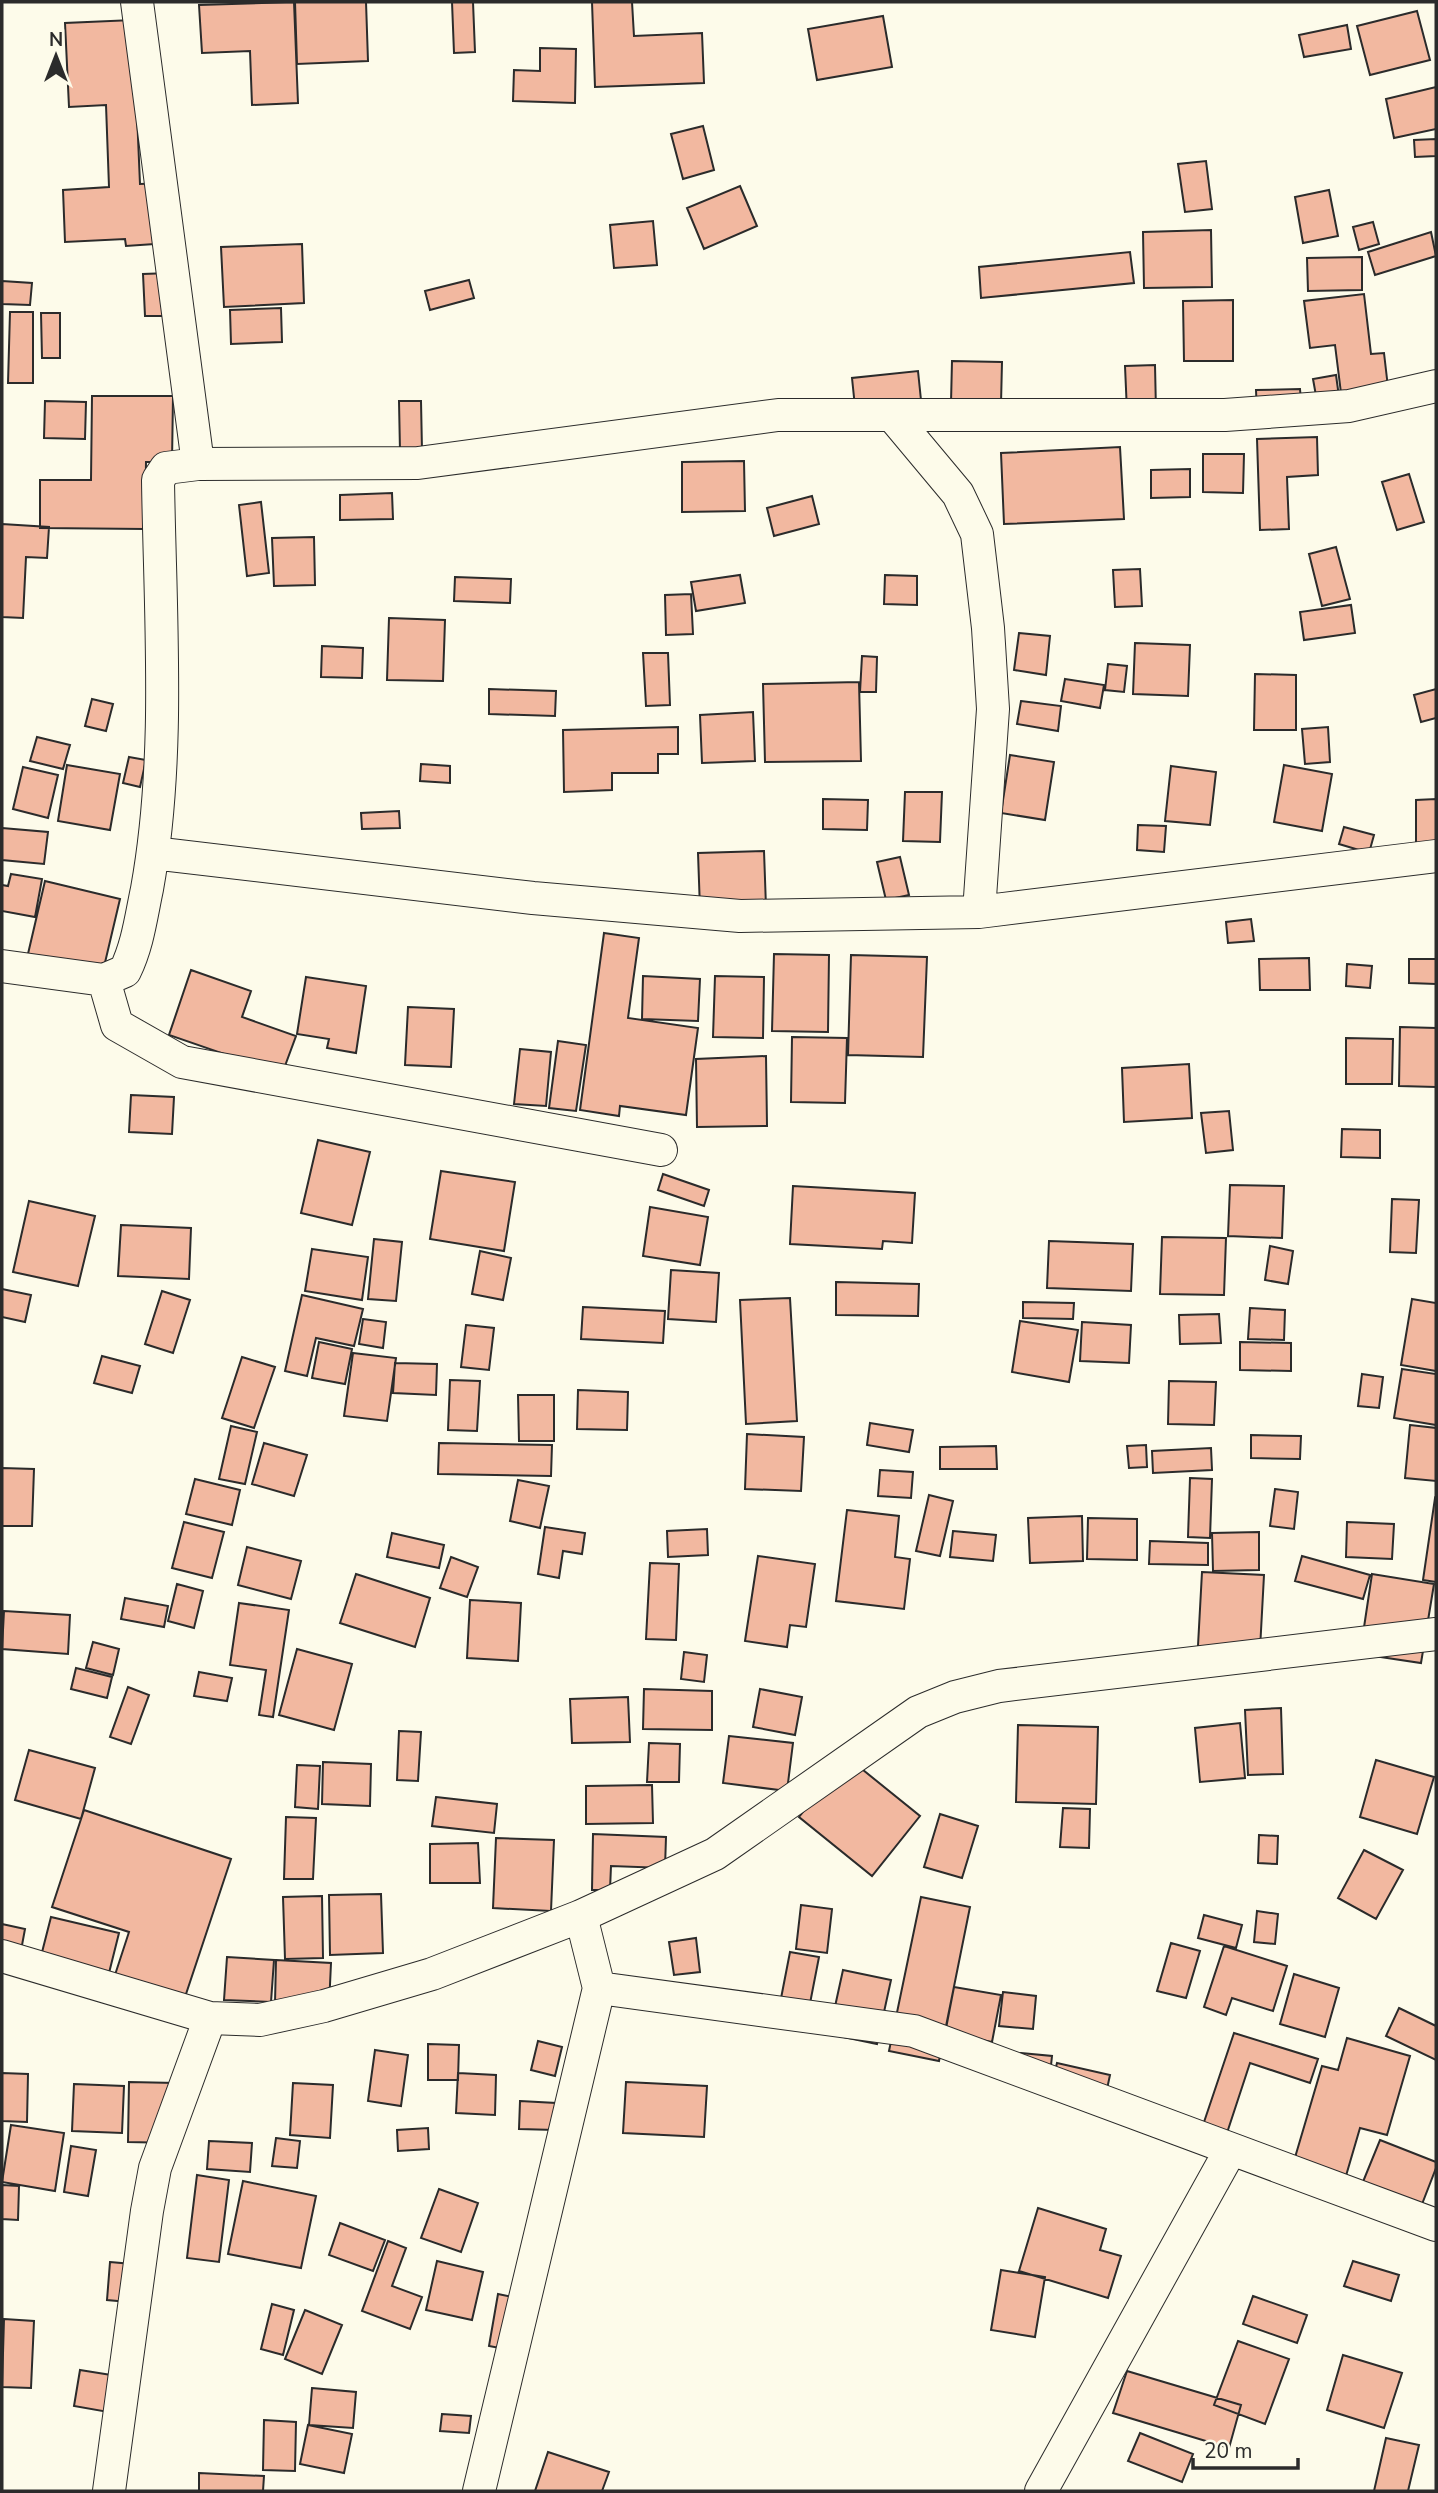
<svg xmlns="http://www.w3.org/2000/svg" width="1438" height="2493" font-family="'Nunito Sans',sans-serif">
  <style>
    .building { fill: #f2b8a0; stroke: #2b2b2b; stroke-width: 2 }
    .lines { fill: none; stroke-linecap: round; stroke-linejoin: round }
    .minor-casing { stroke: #2b2b2b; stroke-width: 34 }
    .minor { stroke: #fdfbea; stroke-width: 32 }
  </style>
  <rect width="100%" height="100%" fill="#fdfbea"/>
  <path class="building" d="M294,2L298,103L252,105L250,51L202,53L199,5Z
    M295,2H366L368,61L297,64Z
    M452,2H473L475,52L454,53Z
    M592,2H632L634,36L702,33L704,83L595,87Z
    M1417,11L1430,60L1370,75L1357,26Z
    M883,16L892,67L817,80L808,29Z
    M133,20L140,184L166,183L169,243L126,246L125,239L65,242L63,190L109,187L106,105L69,107L65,23Z
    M1347,25L1351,49L1304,57L1299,35Z
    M540,48L576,49L575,103L513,101L514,70L540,71Z
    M1436,87V129L1394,138L1386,99Z
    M703,126L714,170L683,179L671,134Z
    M1436,139V156L1415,157L1414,140Z
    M1206,161L1212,209L1185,212L1178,164Z
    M740,186L757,226L704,249L687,208Z
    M1329,190L1338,236L1303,243L1295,197Z
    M653,221L657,265L614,268L610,225Z
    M1373,222L1379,244L1359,250L1353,227Z
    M1211,230L1212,287L1144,288L1143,232Z
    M1431,232L1436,256L1375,275L1368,252Z
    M302,244L304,303L224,307L221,247Z
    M1130,252L1134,283L981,298L979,267Z
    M1362,257V290L1308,291L1307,258Z
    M170,273L172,316H145L143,274Z
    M469,280L474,298L430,310L425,291Z
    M2,281L32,283L30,305L2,304Z
    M1364,294L1371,354L1384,353L1389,396L1342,401L1335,345L1310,348L1304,301Z
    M1233,300V361H1184L1183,301Z
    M281,308L282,342L231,344L230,310Z
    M10,312H33V383H8Z
    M41,313H60V358H42Z
    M952,361L1002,362L1001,404L951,403Z
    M1155,365L1156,411L1127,412L1125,366Z
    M918,371L921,400L855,407L852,378Z
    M1336,375L1340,404L1318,407L1313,379Z
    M1300,389L1302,412L1257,414L1256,390Z
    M92,396H173L172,462H146L145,529L40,528V480H91Z
    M45,401L86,402L85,439L44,438Z
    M399,401H421L422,450L400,451Z
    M1317,437L1318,475L1287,477L1289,529L1260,530L1257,439Z
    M1120,447L1124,519L1004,524L1001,453Z
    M1203,454H1244L1243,493L1203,492Z
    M744,461L745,511L682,512V462Z
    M1190,469V497L1151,498V470Z
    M1409,474L1424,522L1397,530L1382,482Z
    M392,493L393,519L340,520V495Z
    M812,496L819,524L774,536L767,508Z
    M261,502L269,573L247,576L239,505Z
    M2,524L49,527L47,558L26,557L23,618L2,617Z
    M314,537L315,585L274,586L272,538Z
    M1336,547L1350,599L1322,606L1309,554Z
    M1140,569L1142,606L1115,607L1113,570Z
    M740,575L745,603L696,611L691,582Z
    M885,575L917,576V605L884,604Z
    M455,577L511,579L510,603L454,601Z
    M691,594L693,634L666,635L665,595Z
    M1351,605L1355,633L1304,640L1300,612Z
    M389,618L445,620L443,681L387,680Z
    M1019,633L1050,636L1046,675L1014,670Z
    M1135,643L1190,645L1188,696L1133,694Z
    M322,646L363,648L362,678L321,677Z
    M643,653H668L670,705L646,706Z
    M862,656L877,657L876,692H860Z
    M1108,664L1127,666L1124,692L1105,690Z
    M1255,674L1296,675V730H1254Z
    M1065,679L1104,685L1100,708L1061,701Z
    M859,682L861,761L765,762L763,684Z
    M489,689L556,691L555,716L489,714Z
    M1436,689V718L1421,722L1414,695Z
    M92,699L113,704L106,731L85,726Z
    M1021,701L1061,706L1058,731L1017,724Z
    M753,712L755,761L702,763L700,715Z
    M678,727V754H658V773H612V790L564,792L563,730Z
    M1328,727L1330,762L1305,764L1302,729Z
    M37,737L70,745L63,769L30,761Z
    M1010,755L1054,762L1045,820L1001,813Z
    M129,757L146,760L140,787L123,783Z
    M421,764L450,766V783L420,781Z
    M67,765L120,774L110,830L58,821Z
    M1284,765L1332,774L1322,831L1274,822Z
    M1171,766L1216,772L1210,825L1165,821Z
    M23,767L58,775L48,818L13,809Z
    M905,792H942L940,842L903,841Z
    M823,799L868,800L867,830L823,829Z
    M1436,799V845H1416V800Z
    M399,811L400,828L362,829L361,813Z
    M1138,825L1166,826L1164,852L1137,850Z
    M1344,827L1374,835L1369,853L1339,844Z
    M2,828L48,832L44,864L2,860Z
    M764,851L766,907L700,909L698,853Z
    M900,857L909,895L886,900L877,862Z
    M11,874L42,879L35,917L2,911V885L8,886Z
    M45,881L120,899L99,988L24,971Z
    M1251,919L1254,941L1228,943L1226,922Z
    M604,933L639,938L628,1018L698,1028L686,1115L620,1106L619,1116L580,1110Z
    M774,954L829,955L828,1032L772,1031Z
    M851,955L927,957L923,1057L848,1055Z
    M1309,958L1310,990H1260L1259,959Z
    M1409,959H1436V984L1409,983Z
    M1347,964L1372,966L1370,988L1346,986Z
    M191,970L251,991L242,1017L296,1036L282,1074L169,1035Z
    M643,976L700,979L698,1021L642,1019Z
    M715,976L764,977L763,1038L713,1037Z
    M306,977L366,986L356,1053L327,1048L329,1039L297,1034Z
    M408,1007L454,1009L451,1067L405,1065Z
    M1400,1027L1436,1028V1087L1399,1086Z
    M792,1037L847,1038L845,1103L791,1102Z
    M1346,1038L1393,1039L1392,1084H1346Z
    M558,1041L586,1045L576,1111L549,1108Z
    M520,1049L551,1052L546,1106L514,1104Z
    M766,1056L767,1126L697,1127L696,1059Z
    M1189,1064L1192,1118L1124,1122L1122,1068Z
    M131,1095L174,1097L172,1134L129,1132Z
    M1229,1111L1233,1150L1206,1153L1201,1113Z
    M1342,1129L1380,1130V1158L1341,1157Z
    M318,1140L370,1152L352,1225L301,1213Z
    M441,1171L515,1182L504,1251L430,1239Z
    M663,1174L709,1190L704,1206L658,1190Z
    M1230,1185L1284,1186L1282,1238L1228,1236Z
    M793,1186L915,1193L912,1243L883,1241L882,1249L790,1244Z
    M1392,1199L1419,1200L1416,1253L1390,1252Z
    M29,1201L95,1216L78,1286L13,1272Z
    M650,1207L708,1217L700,1265L643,1256Z
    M121,1225L191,1228L189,1279L118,1276Z
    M1162,1237L1226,1238L1224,1295L1160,1294Z
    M374,1239L402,1242L396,1301L368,1299Z
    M1049,1241L1133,1244L1131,1291L1047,1288Z
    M1270,1246L1293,1251L1288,1284L1265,1280Z
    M312,1249L368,1257L362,1300L305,1291Z
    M480,1251L511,1258L503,1300L472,1294Z
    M671,1270L719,1273L716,1322L668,1319Z
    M836,1282L919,1284L918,1316L836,1315Z
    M2,1289L31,1295L25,1322L2,1317Z
    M162,1291L190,1300L173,1353L145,1344Z
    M302,1295L363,1309L354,1346L316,1338L307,1376L285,1371Z
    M790,1298L797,1421L746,1424L740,1300Z
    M1412,1299L1436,1303V1371L1401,1365Z
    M1023,1302L1074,1303L1073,1319L1023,1318Z
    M583,1307L665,1311L663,1343L581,1339Z
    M1250,1308L1285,1310L1284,1340L1248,1339Z
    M1219,1314L1221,1343L1180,1344L1179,1315Z
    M363,1319L386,1322L383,1348L359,1344Z
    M1020,1321L1078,1330L1069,1382L1012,1372Z
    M1082,1322L1131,1325L1129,1363L1080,1361Z
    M466,1325L494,1328L489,1370L461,1367Z
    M319,1342L352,1349L345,1384L312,1378Z
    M1240,1342L1291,1343V1371L1240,1370Z
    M353,1353L396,1358L387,1421L344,1416Z
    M102,1356L140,1366L132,1393L94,1383Z
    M242,1357L275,1367L254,1428L222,1418Z
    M395,1363L437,1364L436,1395L393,1393Z
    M1402,1369L1436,1374V1425L1394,1418Z
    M1362,1374L1383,1377L1379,1408L1358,1406Z
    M450,1380L480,1381L477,1431L448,1430Z
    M1169,1381L1216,1382L1214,1425L1168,1424Z
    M578,1390L628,1392L627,1430L577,1429Z
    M518,1395H554V1441H519Z
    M870,1423L913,1430L909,1452L867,1445Z
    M1410,1425L1436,1428V1481L1405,1478Z
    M231,1426L257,1432L245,1484L219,1479Z
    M747,1434L804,1437L801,1491L745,1489Z
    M1251,1435L1301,1436L1300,1459L1251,1458Z
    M264,1443L307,1455L294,1496L252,1484Z
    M439,1443L552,1445L551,1476L438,1474Z
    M1146,1445L1147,1467L1129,1468L1127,1446Z
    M996,1446L997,1469H940V1447Z
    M1211,1448L1212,1470L1153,1473L1152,1451Z
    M2,1468L34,1469L32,1526H2Z
    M880,1470L913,1472L911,1498L878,1496Z
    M1190,1478L1212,1479L1210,1538L1188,1537Z
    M195,1479L240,1490L232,1525L186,1514Z
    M518,1480L549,1486L540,1528L510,1521Z
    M1275,1489L1298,1492L1294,1529L1270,1526Z
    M929,1495L953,1501L940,1556L916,1551Z
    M1435,1498L1436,1499V1582L1423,1580Z
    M847,1510L899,1516L895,1557L910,1559L904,1609L836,1601Z
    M1082,1516L1083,1561L1030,1563L1028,1518Z
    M1088,1518L1137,1519V1560L1087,1559Z
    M184,1522L224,1532L212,1578L172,1568Z
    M1347,1522L1394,1524L1392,1559L1346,1557Z
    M545,1527L585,1533L582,1554L563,1551L559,1578L538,1574Z
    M707,1529L708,1555L668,1557L667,1531Z
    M953,1531L996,1535L993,1561L950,1557Z
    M1259,1532V1570L1213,1571L1212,1533Z
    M392,1533L444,1545L439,1568L387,1557Z
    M1150,1541L1208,1543V1565L1149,1564Z
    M247,1547L301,1561L291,1599L238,1585Z
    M758,1556L815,1564L806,1627L790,1625L787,1647L745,1641Z
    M1302,1556L1370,1575L1363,1599L1295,1581Z
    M451,1557L478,1567L467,1597L440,1588Z
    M650,1563L679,1564L676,1640L646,1639Z
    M1202,1572L1264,1575L1259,1668L1197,1664Z
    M356,1574L430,1598L415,1647L340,1623Z
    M1372,1574L1434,1584L1421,1663L1360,1654Z
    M177,1584L203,1591L194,1628L168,1621Z
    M125,1598L168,1606L164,1627L121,1619Z
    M470,1600L521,1603L518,1661L467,1658Z
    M239,1603L289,1610L273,1717L259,1715L266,1670L230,1665Z
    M4,1611L70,1615L68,1654L2,1649Z
    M93,1642L119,1649L113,1675L86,1668Z
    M297,1649L352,1664L334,1730L279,1715Z
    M684,1652L707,1655L704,1682L681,1679Z
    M76,1668L112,1677L107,1698L71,1689Z
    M199,1672L232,1678L227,1701L194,1696Z
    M128,1687L149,1695L131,1744L110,1737Z
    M644,1689L712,1691V1730L643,1729Z
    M760,1689L802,1697L795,1735L753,1727Z
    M628,1697L630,1742L572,1743L570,1699Z
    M1281,1708L1283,1774L1248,1775L1245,1710Z
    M1240,1723L1245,1778L1200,1782L1195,1728Z
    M1018,1725L1098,1727L1096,1804L1016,1802Z
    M399,1731L421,1732L418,1781L397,1780Z
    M729,1736L793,1743L787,1791L723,1783Z
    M649,1743L680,1744L679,1782H647Z
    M29,1750L95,1768L81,1819L15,1800Z
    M847,1757L920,1816L872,1876L799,1817Z
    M1376,1760L1434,1777L1417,1834L1360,1817Z
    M323,1762L371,1764L370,1806L322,1804Z
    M297,1765L320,1766L318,1809L295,1807Z
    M652,1785L653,1823L586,1824V1786Z
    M436,1797L497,1804L494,1833L432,1826Z
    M1063,1808L1090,1809L1089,1848L1060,1847Z
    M84,1810L231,1859L183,2003L113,1981L129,1932L52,1907Z
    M940,1814L978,1826L962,1878L924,1867Z
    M286,1817L316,1818L313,1879H284Z
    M593,1834L666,1837L665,1868L611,1866L610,1890H592Z
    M1259,1835L1278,1836L1277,1864L1258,1863Z
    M496,1838L554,1840L551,1911L493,1908Z
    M478,1843L480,1883H430V1844Z
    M1364,1850L1403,1870L1376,1919L1338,1898Z
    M381,1894L383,1953L330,1955L329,1895Z
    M322,1896L323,1958L285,1959L283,1897Z
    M921,1897L970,1907L939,2061L889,2051Z
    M801,1905L832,1909L827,1953L796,1949Z
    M1257,1911L1278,1914L1275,1944L1254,1942Z
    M1204,1915L1242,1925L1236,1948L1198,1938Z
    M51,1917L119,1933L107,1981L39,1964Z
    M2,1924L25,1929L20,1956L2,1952Z
    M696,1938L700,1972L674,1975L669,1942Z
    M1171,1943L1200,1951L1186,1998L1157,1991Z
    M1224,1946L1287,1966L1273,2011L1232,1998L1226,2015L1204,2007Z
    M790,1952L819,1957L806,2024L777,2019Z
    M227,1957L274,1960L271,2002L224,2000Z
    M276,1960L331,1963L329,2006L275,2003Z
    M843,1970L891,1980L877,2044L829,2034Z
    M1294,1974L1339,1988L1325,2037L1280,2024Z
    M954,1987L1001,1995L992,2042L966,2037L943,2044Z
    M1003,1992L1036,1996L1033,2029L999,2026Z
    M1399,2008L1436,2026V2060L1386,2036Z
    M1234,2033L1318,2059L1310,2083L1250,2063L1226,2136L1202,2128Z
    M1347,2038L1410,2056L1387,2135L1360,2128L1343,2186L1291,2171L1322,2066L1338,2070Z
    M538,2041L562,2047L555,2076L531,2070Z
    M428,2044L459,2045L458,2080H428Z
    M375,2050L408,2055L401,2106L368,2101Z
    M1021,2053L1052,2056L1049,2084L1019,2080Z
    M1057,2063L1110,2075L1104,2103L1050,2091Z
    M2,2073L28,2074L27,2122L2,2121Z
    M458,2073L496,2075L495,2115L456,2113Z
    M129,2082L176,2083L174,2143L128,2142Z
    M626,2082L707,2086L704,2137L623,2133Z
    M293,2083L333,2085L330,2138L290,2135Z
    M74,2084L124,2086L122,2133L72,2131Z
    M520,2101L556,2103L555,2130L519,2129Z
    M11,2125L64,2133L55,2191L2,2182Z
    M428,2128L429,2149L398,2151L397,2130Z
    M276,2138L300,2141L297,2168L272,2166Z
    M1380,2140L1436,2162V2168L1417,2217L1358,2194Z
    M209,2141L252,2143L250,2172L207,2169Z
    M71,2146L96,2150L88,2196L64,2192Z
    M197,2175L229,2180L219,2262L187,2258Z
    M243,2181L316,2196L301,2268L228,2254Z
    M2,2185L19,2186L18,2220L2,2219Z
    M439,2189L478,2203L461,2252L421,2238Z
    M1038,2208L1106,2229L1100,2250L1121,2256L1108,2298L1019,2271Z
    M340,2223L385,2240L373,2271L329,2255Z
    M388,2241L406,2248L392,2286L422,2297L410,2329L362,2311Z
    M437,2261L483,2272L472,2320L426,2310Z
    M1353,2261L1399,2275L1391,2301L1344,2286Z
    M110,2262L132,2264L128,2302L107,2300Z
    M1001,2270L1045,2277L1035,2337L991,2330Z
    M498,2294L528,2300L520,2352L489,2346Z
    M1253,2296L1307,2315L1297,2343L1243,2324Z
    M272,2304L294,2310L283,2355L261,2349Z
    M305,2310L342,2325L322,2374L285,2359Z
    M4,2319L34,2321L31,2388L2,2387Z
    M1238,2341L1289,2359L1265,2424L1214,2405Z
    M1343,2355L1402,2373L1384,2428L1327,2410Z
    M80,2370L130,2378L108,2412L74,2406Z
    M1127,2371L1241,2405L1229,2448L1113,2413Z
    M312,2388L356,2392L353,2428L309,2425Z
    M442,2414L471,2416L469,2433L440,2431Z
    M264,2420L296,2422L295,2471L263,2470Z
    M308,2425L352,2434L344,2473L300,2464Z
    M1140,2433L1193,2454L1182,2482L1128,2461Z
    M1386,2438L1419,2445L1408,2491H1374Z
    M548,2452L609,2472L602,2491H535Z
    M199,2473L264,2476L263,2491H199Z"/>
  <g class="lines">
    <defs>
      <path id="minor" d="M137,2L198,464L418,463L778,415H1225L1349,406L1436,386
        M892,415L958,494L977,534L988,628L993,709L979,912
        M153,853L533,898L740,916L979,912L1436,856
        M2,966L104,980L125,971C138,944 141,917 147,889C171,756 160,615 158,480L166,468L198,464
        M104,980L117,1025L182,1062L661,1150
        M2,1956L210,2018L260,2020L324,2006L432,1974L581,1916L715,1854L918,1712L955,1697L999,1686L1436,1634
        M599,1988L914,2031L1436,2225
        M109,2491L147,2211L155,2168L210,2018
        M479,2491L599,1988L581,1916
        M1041,2491L1231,2149"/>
    </defs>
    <use href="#minor" class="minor-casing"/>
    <use href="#minor" class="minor"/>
  </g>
  <rect width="1438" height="2493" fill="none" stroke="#2b2b2b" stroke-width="7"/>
  <g transform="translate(56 56)" stroke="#fdfbea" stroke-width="5" paint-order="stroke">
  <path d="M0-5L12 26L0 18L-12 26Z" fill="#2b2b2b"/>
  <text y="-10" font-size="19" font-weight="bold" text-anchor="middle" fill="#2b2b2b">N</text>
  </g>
  <path d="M1193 2458v10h105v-10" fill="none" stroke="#2b2b2b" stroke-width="3.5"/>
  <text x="1204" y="2458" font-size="21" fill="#2b2b2b" stroke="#fdfbea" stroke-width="5" paint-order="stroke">20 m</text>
</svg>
